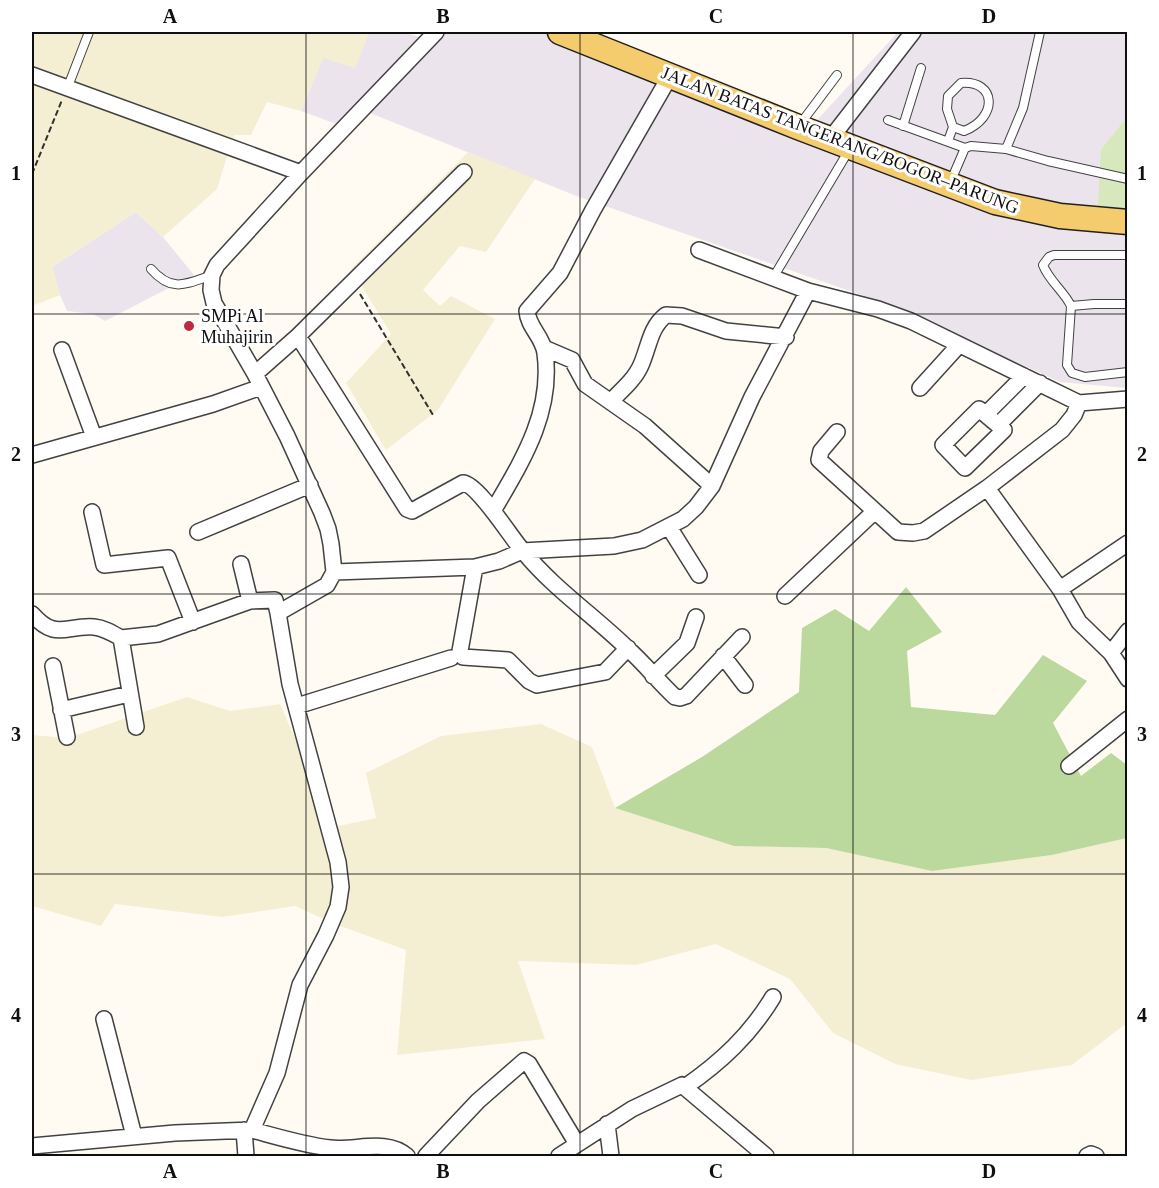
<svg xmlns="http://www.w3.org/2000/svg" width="1159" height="1188" font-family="Georgia,serif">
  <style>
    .industrial { fill: #ece4ed }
    .farmland { fill: #f4efd2 }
    .green { fill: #d6e8bc }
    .forest { fill: #bbd99c }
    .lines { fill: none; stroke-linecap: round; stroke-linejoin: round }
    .service-casing { stroke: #424242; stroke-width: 10 }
    .minor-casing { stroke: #424242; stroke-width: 18 }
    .primary-casing { stroke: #202020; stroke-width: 27 }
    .path { stroke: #313131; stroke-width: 2; stroke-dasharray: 6 3; stroke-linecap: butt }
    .service { stroke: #fff; stroke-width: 8 }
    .minor { stroke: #fff; stroke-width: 15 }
    .primary { stroke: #f4cb6d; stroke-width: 24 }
    .grid { fill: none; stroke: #0f0f0f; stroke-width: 1.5; stroke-opacity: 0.55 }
    .poi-dot { fill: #bc2b3b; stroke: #fff; stroke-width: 2 }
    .labels { text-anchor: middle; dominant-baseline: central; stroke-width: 6; stroke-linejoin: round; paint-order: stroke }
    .street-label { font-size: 18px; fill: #0f0f0f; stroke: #fff }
    .poi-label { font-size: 18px; fill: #0f0f0f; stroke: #fff; text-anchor: start }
    .neatline { fill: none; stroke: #0f0f0f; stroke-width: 2 }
    .grid-label { font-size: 20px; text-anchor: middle; font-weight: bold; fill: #0f0f0f }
  </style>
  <rect width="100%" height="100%" fill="#fffbf2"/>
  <path class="industrial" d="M369,32H403L423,38L430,32H545L806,132L898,32H1127V117L1101,149L1127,225V388L1060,382L893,306L579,197L360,109L347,128L301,111L323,57L355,67Z
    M136,212L163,237L194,275L105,321L93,314L67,311L60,295L52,267Z"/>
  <path class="farmland" d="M32,32H369L355,68L323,58L301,111L267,102L251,135H234L217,189L163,237L136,212L52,267L60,295L32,306Z
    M468,152L535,179L486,252L460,246L423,290L440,306L451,296L495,319L438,410L386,450L346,383L391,334L351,269Z
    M187,697L230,711L280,704L334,827L376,818L366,773L441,736L541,724L592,747L615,808L734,846L826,848L932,871L1052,855L1127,838V1023L1072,1065L971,1080L895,1064L833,1033L790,979L716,944L636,965L518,961L545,1039L397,1055L406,950L335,924L295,906L222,917L115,904L101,926L32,906V735L68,738Z"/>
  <path class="green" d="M1127,117V225L1097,222L1101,149Z"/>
  <path class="forest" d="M906,587L942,632L907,651L911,707L995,715L1043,655L1087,681L1053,723L1081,776L1111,753L1127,765V838L1052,855L932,871L826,848L734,846L615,808L702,757L799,692L802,628L835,609L869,631Z"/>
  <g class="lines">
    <defs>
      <path id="service" d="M67,89L89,32
        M888,120L965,148
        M801,123L837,75
        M903,126L921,68
        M948,141L953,127L947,109L948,96L961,83C997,80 998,118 964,131L953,127
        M1006,149L1048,161L1128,179
        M950,183L965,148L971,146L1006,149L1023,108L1040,32
        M151,269C172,293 186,284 212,275
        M773,278L849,150
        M1128,304H1094L1071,306L1067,365L1072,373L1085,377L1128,372
        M1071,306C1064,291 1049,281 1043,265L1049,257L1054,255H1128"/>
      <path id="minor" d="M32,75L301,173
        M831,138L913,32
        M699,250L808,291L878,309L911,321L1079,403L1128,399
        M298,336L407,509L412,511L463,483C479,485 511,538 523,551C553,588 593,615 627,648C644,663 658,681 675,697L680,698L686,696L742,637
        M544,348L572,360L585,384L645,426L712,486
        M62,350L94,437
        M255,374L298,336L464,172
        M920,388L959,345
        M611,401C622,390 635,379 641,365C649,347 650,327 666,315L682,316L726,331L786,337
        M979,409L1004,430L965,468L943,445Z
        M987,413L1024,376
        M998,425L1040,383
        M837,432L821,451L819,460L898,532L913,533L924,531L987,488L1062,430L1074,415L1079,403
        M32,455L213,404L261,387
        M987,488L1060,589L1079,622L1111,653
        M493,511C522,461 553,413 545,353C543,337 528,327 527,311L560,273L593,210L670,76
        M92,512L104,565L168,558L193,622
        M669,527L699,575
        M198,532L310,485
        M241,564L250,601
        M475,567L460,651L463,657L508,660L529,681L537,685L605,672L628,648
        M334,572L475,567L499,561L522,551L614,546L642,540L683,519L696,507L712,486L752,397L808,291
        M1060,589L1128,543
        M785,596L875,511
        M32,614C56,641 65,625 94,627C104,628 112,633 121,638
        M1128,631L1111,653L1128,679
        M723,656L745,685
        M53,666L67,737
        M653,676L687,643L696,617
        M297,706L451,658
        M61,710L129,694
        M136,727L121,638L158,634L250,601L275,600L278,613
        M1069,766L1128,719
        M104,1019L134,1136
        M685,1087C721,1062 750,1035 773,997
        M607,1124L611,1156
        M244,1130L246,1156
        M252,1130C278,1137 304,1145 330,1148C356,1151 386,1138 407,1156
        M32,1146L175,1133L252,1130L277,1073L300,985L326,935L338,907L341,887L338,862L290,684L278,613L327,585L334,572L331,544L328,529L322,513L287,436L255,374L214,303L211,290L212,275L217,265L301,173L436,32
        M426,1156L478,1101L524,1061L529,1064L577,1144
        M559,1156L632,1109L682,1085L766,1156
        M1087,1156L1091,1154L1096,1156"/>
      <path id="primary" d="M560,32L798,127L995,202L1060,216L1128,222"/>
    </defs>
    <use href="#service" class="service-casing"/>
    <use href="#minor" class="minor-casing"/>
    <use href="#primary" class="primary-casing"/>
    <path class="path" d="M32,174L62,100
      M360,294L433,415"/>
    <use href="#service" class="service"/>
    <use href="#minor" class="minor"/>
    <use href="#primary" class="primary"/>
  </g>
  <path class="grid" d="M306,32V1156M580,32V1156M853,32V1156M32,314H1128M32,594H1128M32,874H1128"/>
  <circle class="poi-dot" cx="189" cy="326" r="6"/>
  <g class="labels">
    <g class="street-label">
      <text transform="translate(840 140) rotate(21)">JALAN BATAS TANGERANG/BOGOR–PARUNG</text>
    </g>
    <g class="poi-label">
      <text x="201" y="316">SMPi Al<tspan x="201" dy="21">Muhajirin</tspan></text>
    </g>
  </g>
  <rect width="1159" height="1188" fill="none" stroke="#ffffff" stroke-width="66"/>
  <rect x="33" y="33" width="1093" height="1122" class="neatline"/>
  <g class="grid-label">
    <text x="170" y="23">A</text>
    <text x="443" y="23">B</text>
    <text x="716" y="23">C</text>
    <text x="989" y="23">D</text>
    <text x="16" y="180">1</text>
    <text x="1142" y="180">1</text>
    <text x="16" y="461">2</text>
    <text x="1142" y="461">2</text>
    <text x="16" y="741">3</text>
    <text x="1142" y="741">3</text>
    <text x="16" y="1022">4</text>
    <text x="1142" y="1022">4</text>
    <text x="170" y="1178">A</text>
    <text x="443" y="1178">B</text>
    <text x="716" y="1178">C</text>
    <text x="989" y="1178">D</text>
  </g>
</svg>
